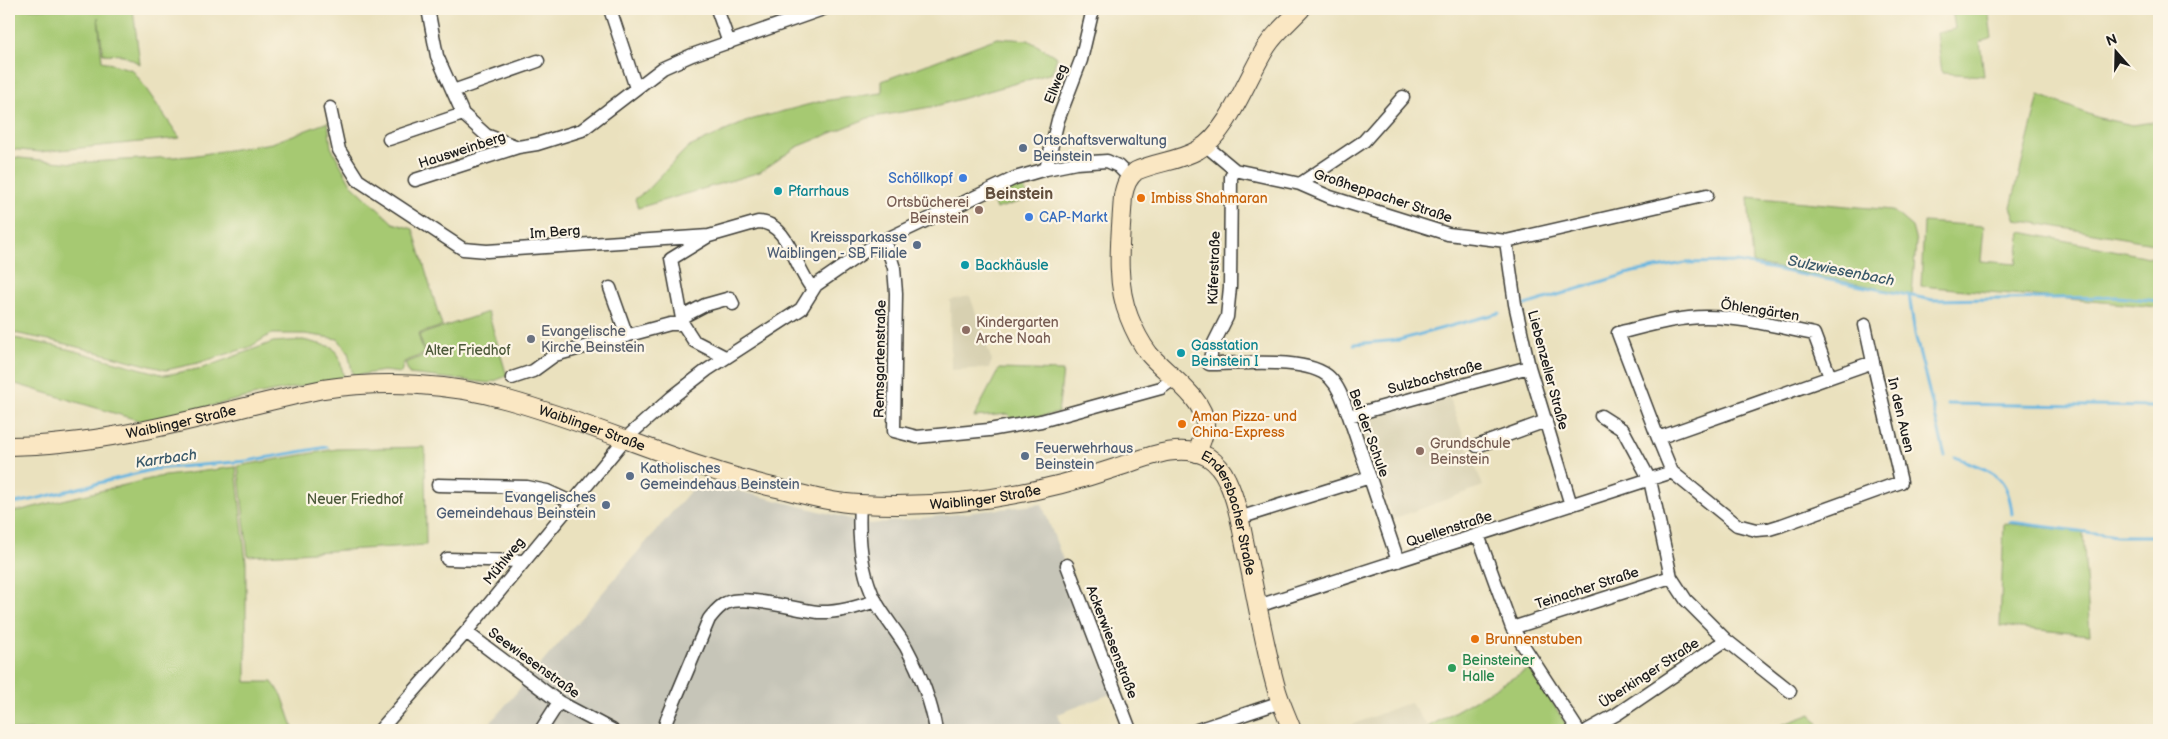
<svg xmlns="http://www.w3.org/2000/svg" width="2168" height="739" font-family="'Balsamiq Sans',sans-serif">
  <style>
    .built { fill: #d7d0b1 }
    .industrial { fill: #c6c5b8 }
    .green { fill: #a6c972; stroke: #617247 }
    .lines { fill: none; stroke-linecap: round; stroke-linejoin: round }
    .stream { stroke: #66b5e0; stroke-width: 3 }
    .street-casing { stroke: #3b3a34; stroke-width: 15 }
    .secondary-casing { stroke: #3b3a34; stroke-width: 20 }
    .street { stroke: #fff; stroke-width: 12 }
    .secondary { stroke: #fae7c3; stroke-width: 18 }
    .service-dot { fill: #5c6f8a; stroke: #fcf5e5; stroke-width: 2 }
    .shop-dot { fill: #3f7fe0; stroke: #fcf5e5; stroke-width: 2 }
    .culture-dot { fill: #0f9aa8; stroke: #fcf5e5; stroke-width: 2 }
    .food-dot { fill: #e8710a; stroke: #fcf5e5; stroke-width: 2 }
    .education-dot { fill: #8d6e63; stroke: #fcf5e5; stroke-width: 2 }
    .worship-dot { fill: #6b7280; stroke: #fcf5e5; stroke-width: 2 }
    .leisure-dot { fill: #2e9e5b; stroke: #fcf5e5; stroke-width: 2 }
    .labels { text-anchor: middle; dominant-baseline: central; stroke-width: 4.5; stroke-linejoin: round; paint-order: stroke }
    .street-label { font-size: 14px; fill: #1c1c1c; stroke: #fcf5e5 }
    .service-label { font-size: 14px; fill: #4e5e75; stroke: #fcf5e5; text-anchor: start }
    .shop-label { font-size: 14px; fill: #366cbe; stroke: #fcf5e5; text-anchor: end }
    .culture-label { font-size: 14px; fill: #0d838f; stroke: #fcf5e5; text-anchor: start }
    .food-label { font-size: 14px; fill: #c56008; stroke: #fcf5e5; text-anchor: start }
    .education-label { font-size: 14px; fill: #785e54; stroke: #fcf5e5; text-anchor: start }
    .worship-label { font-size: 14px; fill: #5b616d; stroke: #fcf5e5; text-anchor: start }
    .park-label { font-size: 14px; fill: #4c593a; stroke: #fcf5e5 }
    .leisure-label { font-size: 14px; fill: #27864d; stroke: #fcf5e5; text-anchor: start }
    .water-label { font-size: 15px; font-style: italic; fill: #3a596a; stroke: #fcf5e5 }
    .quarter-label { font-size: 16px; font-weight: bold; fill: #63503e; stroke: #fcf5e5 }
  </style>
  <rect width="100%" height="100%" fill="#fcf5e5"/>
  <filter id="ink" filterUnits="userSpaceOnUse"><feTurbulence type="fractalNoise" baseFrequency=".02" numOctaves="2"/><feDisplacementMap in="SourceGraphic" scale="10" xChannelSelector="R" yChannelSelector="G"/><feConvolveMatrix kernelMatrix="1 2 1 2 8 2 1 2 1" color-interpolation-filters="sRGB"/></filter>
  <filter id="wash" filterUnits="userSpaceOnUse"><feTurbulence type="fractalNoise" baseFrequency=".0096" numOctaves="4" result="noise"/><feDisplacementMap in="SourceGraphic" scale="20" xChannelSelector="R" yChannelSelector="G"/><feGaussianBlur stdDeviation="1.12" result="paint"/><feColorMatrix in="noise" values="0 0 0 0 0 0 0 0 0 0 0 0 0 0 0 0 0 1.4 0 .05"/><feComposite in="paint" operator="in"/></filter>
  <g filter="url(#wash)">
    <rect width="100%" height="100%" fill="#eae1be"/>
    <path class="built" d="M970,296L992,361L989,368L951,370L950,300Z
      M1447,392L1483,486L1393,519L1358,416Z
      M1410,702L1430,730H1339Z"/>
    <path class="industrial" d="M699,481L871,524L1042,504L1113,693L1058,714L1063,730H484Z"/>
    <path class="green" d="M9,9H133L140,64L123,55L103,54L98,17L102,61L133,70L180,138L40,152L9,149Z
      M1952,9H1988L1992,38L1980,42L1984,76L1942,73L1937,33L1955,29Z
      M997,38L1028,40L1057,57L1052,73L936,106L868,118L797,147L760,172L638,208L635,199L646,191L687,148L750,120L822,101L882,93V81Z
      M2039,95L2099,118L2133,125L2159,121V244L2016,220L2011,207Z
      M328,122L331,147L351,184L393,223L413,229L442,326L418,334L424,354L404,362L401,373L383,371L353,376L348,352L338,339L305,334H271L250,347L198,363L166,370L54,341L9,332V157L73,163L191,156L272,143Z
      M1022,181L1028,199L996,209L991,195Z
      M1748,197L1892,210L1912,227L1916,242L1912,295L1753,263Z
      M1924,222L1984,226L1981,261L2016,264L2021,232L2159,259V307L1921,286Z
      M488,312L507,376L489,383L409,374L405,363L426,355L419,335Z
      M9,337L56,346L165,375L203,368L273,342L303,340L332,347L339,356L344,378L261,394L144,422L9,382Z
      M999,369L1063,371L1058,413L1010,422L1009,414L974,417Z
      M425,447L426,545L248,556L238,466L337,449Z
      M236,467L246,562V682H272L282,695L294,730H9V513L158,477Z
      M2004,523L2083,532L2090,635L2000,626Z
      M1530,668L1570,730H1430L1428,727Z
      M1811,714L1822,730H1768Z"/>
    <g class="lines">
      <path class="stream" d="M1909,295L1915,334L1945,456
        M1525,305L1633,272L1685,263L1737,262L1933,300L2118,297L2159,301
        M1354,344L1399,340L1499,313
        M1947,404L2159,407
        M1955,457C1990,472 2008,471 2012,514
        M9,504L31,500L155,469L247,461L327,447
        M2010,522L2117,536H2159"/>
    </g>
  </g>
  <g filter="url(#ink)">
    <g class="lines">
      <defs>
        <path id="street" d="M428,9L437,56L463,114L486,135L518,147L537,144L582,130L663,68L692,55L823,9
          M610,9L636,88
          M717,9L729,43
          M453,91L538,61
          M330,108L339,150L358,180L463,249L487,251L709,236L758,222C789,222 795,270 813,289
          M389,139L463,114
          M1205,145L1235,170L1300,184L1330,197L1448,234L1506,241L1707,195
          M1046,169L1058,120L1081,60L1093,9
          M1235,170L1231,177L1230,287L1227,317L1213,345L1209,364C1239,364 1309,356 1330,378C1340,388 1344,403 1349,416L1398,561
          M415,180L518,147
          M1300,184L1364,141L1403,97
          M885,240L894,268L896,293L894,431L917,437L989,430L1041,421L1161,388L1168,383L1172,377
          M1506,241L1515,304L1529,367L1571,505
          M610,288L627,336
          M682,317L705,305L730,298L733,304
          M683,324L671,259L707,237
          M1865,325L1873,362
          M1873,362L1901,482L1782,525L1769,529L1756,530L1737,525L1672,472L1658,438Z
          M512,378L533,371L555,355L670,324H683L694,341L725,357
          M1349,416L1529,367
          M1601,416L1623,430L1650,480L1671,577L1686,600L1726,640L1790,691
          M1658,438L1618,333C1647,326 1677,317 1706,317C1742,317 1779,327 1814,334L1830,377
          M1477,446L1546,421
          M438,485L527,487L547,491L571,502
          M860,504C858,537 860,571 876,602C885,618 897,632 906,647C920,673 931,701 936,730
          M1239,518L1370,477
          M1478,535L1512,628L1578,730
          M447,559L524,561
          M1067,565L1130,730
          M1258,606L1672,472
          M1512,628L1671,577
          M466,632L559,702L612,730
          M380,730L466,632L625,439L671,398L707,370L801,309L816,285L865,251L885,240L1015,178L1046,169L1076,163L1107,161L1118,166L1129,177
          M541,730L559,702
          M664,730L667,719L709,619C714,613 718,607 726,603C746,594 795,610 818,612C838,613 857,607 876,601
          M1197,730L1281,702
          M1588,730L1617,714L1726,640"/>
        <g id="secondary">
          <path id="s1" d="M9,446C116,445 219,411 323,389C383,380 449,383 508,400C599,425 685,467 777,488C805,495 832,503 860,504C947,509 1033,496 1115,468C1143,459 1179,441 1208,457C1217,463 1223,471 1227,480C1237,501 1241,526 1246,550C1256,595 1264,646 1277,691C1281,704 1287,717 1292,730"/>
          <path d="M1197,453C1200,444 1206,433 1205,424C1205,398 1165,373 1149,354C1140,342 1134,330 1129,317C1114,280 1121,234 1123,196C1125,185 1128,178 1136,171C1156,162 1179,161 1198,150C1229,133 1248,75 1267,46C1276,32 1290,21 1301,9"/>
        </g>
      </defs>
      <use href="#street" class="street-casing"/>
      <use href="#secondary" class="secondary-casing"/>
      <use href="#street" class="street"/>
      <use href="#secondary" class="secondary"/>
    </g>
  </g>
  <g class="service-dot">
    <circle cx="1023" cy="148" r="5"/>
    <circle cx="917" cy="245" r="5"/>
    <circle cx="1025" cy="456" r="5"/>
    <circle cx="630" cy="476" r="5"/>
    <circle cx="606" cy="505" r="5"/>
  </g>
  <g class="shop-dot">
    <circle cx="963" cy="178" r="5"/>
    <circle cx="1029" cy="217" r="5"/>
  </g>
  <g class="culture-dot">
    <circle cx="778" cy="191" r="5"/>
    <circle cx="965" cy="265" r="5"/>
    <circle cx="1181" cy="353" r="5"/>
  </g>
  <g class="food-dot">
    <circle cx="1141" cy="198" r="5"/>
    <circle cx="1182" cy="424" r="5"/>
    <circle cx="1475" cy="639" r="5"/>
  </g>
  <g class="education-dot">
    <circle cx="979" cy="210" r="5"/>
    <circle cx="966" cy="330" r="5"/>
    <circle cx="1420" cy="451" r="5"/>
  </g>
  <circle class="worship-dot" cx="531" cy="339" r="5"/>
  <circle class="leisure-dot" cx="1452" cy="668" r="5"/>
  <g class="labels">
    <g class="street-label">
      <text transform="translate(1056 84) rotate(-69)">Ellweg</text>
      <text transform="translate(462 150) rotate(-18)">Hausweinberg</text>
      <text transform="translate(1383 196) rotate(18)">Großheppacher Straße</text>
      <text transform="translate(555 232) rotate(-4)">Im Berg</text>
      <text transform="translate(1214 268) rotate(-88)">Küferstraße</text>
      <text transform="translate(1760 310) rotate(9)">Öhlengärten</text>
      <text transform="translate(880 359) rotate(-89)">Remsgartenstraße</text>
      <text transform="translate(1548 370) rotate(75)">Liebenzeller Straße</text>
      <text transform="translate(1435 377) rotate(-15)">Sulzbachstraße</text>
      <text transform="translate(1901 415) rotate(77)">In den Auen</text>
      <text stroke="none"><textPath href="#s1" startOffset="174">Waiblinger Straße</textPath></text>
      <text stroke="none"><textPath href="#s1" startOffset="595">Waiblinger Straße</textPath></text>
      <text transform="translate(1369 433) rotate(70)">Bei der Schule</text>
      <text stroke="none"><textPath href="#s1" startOffset="1000">Waiblinger Straße</textPath></text>
      <text stroke="none"><textPath href="#s1" startOffset="1291">Endersbacher Straße</textPath></text>
      <text transform="translate(1449 529) rotate(-18)">Quellenstraße</text>
      <text transform="translate(504 561) rotate(-51)">Mühlweg</text>
      <text transform="translate(1587 588) rotate(-18)">Teinacher Straße</text>
      <text transform="translate(1112 642) rotate(69)">Ackerwiesenstraße</text>
      <text transform="translate(534 663) rotate(36)">Seewiesenstraße</text>
      <text transform="translate(1649 673) rotate(-33)">Überkinger Straße</text>
    </g>
    <g class="service-label">
      <text x="1033" y="140">Ortschaftsverwaltung<tspan x="1033" dy="16">Beinstein</tspan></text>
      <text x="907" y="237" text-anchor="end">Kreissparkasse<tspan x="907" dy="16">Waiblingen - SB Filiale</tspan></text>
      <text x="1035" y="448">Feuerwehrhaus<tspan x="1035" dy="16">Beinstein</tspan></text>
      <text x="640" y="468">Katholisches<tspan x="640" dy="16">Gemeindehaus Beinstein</tspan></text>
      <text x="596" y="497" text-anchor="end">Evangelisches<tspan x="596" dy="16">Gemeindehaus Beinstein</tspan></text>
    </g>
    <g class="shop-label">
      <text x="953" y="178">Schöllkopf</text>
      <text x="1039" y="217" text-anchor="start">CAP-Markt</text>
    </g>
    <g class="culture-label">
      <text x="788" y="191">Pfarrhaus</text>
      <text x="975" y="265">Backhäusle</text>
      <text x="1191" y="345">Gasstation<tspan x="1191" dy="16">Beinstein I</tspan></text>
    </g>
    <g class="food-label">
      <text x="1151" y="198">Imbiss Shahmaran</text>
      <text x="1192" y="416">Aman Pizza- und<tspan x="1192" dy="16">China-Express</tspan></text>
      <text x="1485" y="639">Brunnenstuben</text>
    </g>
    <g class="education-label">
      <text x="969" y="202" text-anchor="end">Ortsbücherei<tspan x="969" dy="16">Beinstein</tspan></text>
      <text x="976" y="322">Kindergarten<tspan x="976" dy="16">Arche Noah</tspan></text>
      <text x="1430" y="443">Grundschule<tspan x="1430" dy="16">Beinstein</tspan></text>
    </g>
    <g class="worship-label">
      <text x="541" y="331">Evangelische<tspan x="541" dy="16">Kirche Beinstein</tspan></text>
    </g>
    <g class="park-label">
      <text x="468" y="350">Alter Friedhof</text>
      <text x="355" y="499">Neuer Friedhof</text>
    </g>
    <g class="leisure-label">
      <text x="1462" y="660">Beinsteiner<tspan x="1462" dy="16">Halle</tspan></text>
    </g>
    <g class="water-label">
      <text transform="translate(1841 271) rotate(11)">Sulzwiesenbach</text>
      <text transform="translate(166 459) rotate(-8)">Karrbach</text>
    </g>
    <g class="quarter-label">
      <text x="1019" y="194">Beinstein</text>
    </g>
  </g>
  <rect width="2168" height="739" fill="none" stroke="#fcf5e5" stroke-width="30"/>
  <g transform="translate(2116 52) rotate(340)" stroke="#fcf5e5" stroke-width="4" paint-order="stroke">
  <path d="M0-4L9 19L0 12L-9 19Z" fill="#1c1c1c"/>
  <text y="-8" font-size="14" font-weight="bold" text-anchor="middle" fill="#1c1c1c">N</text>
  </g>
</svg>
